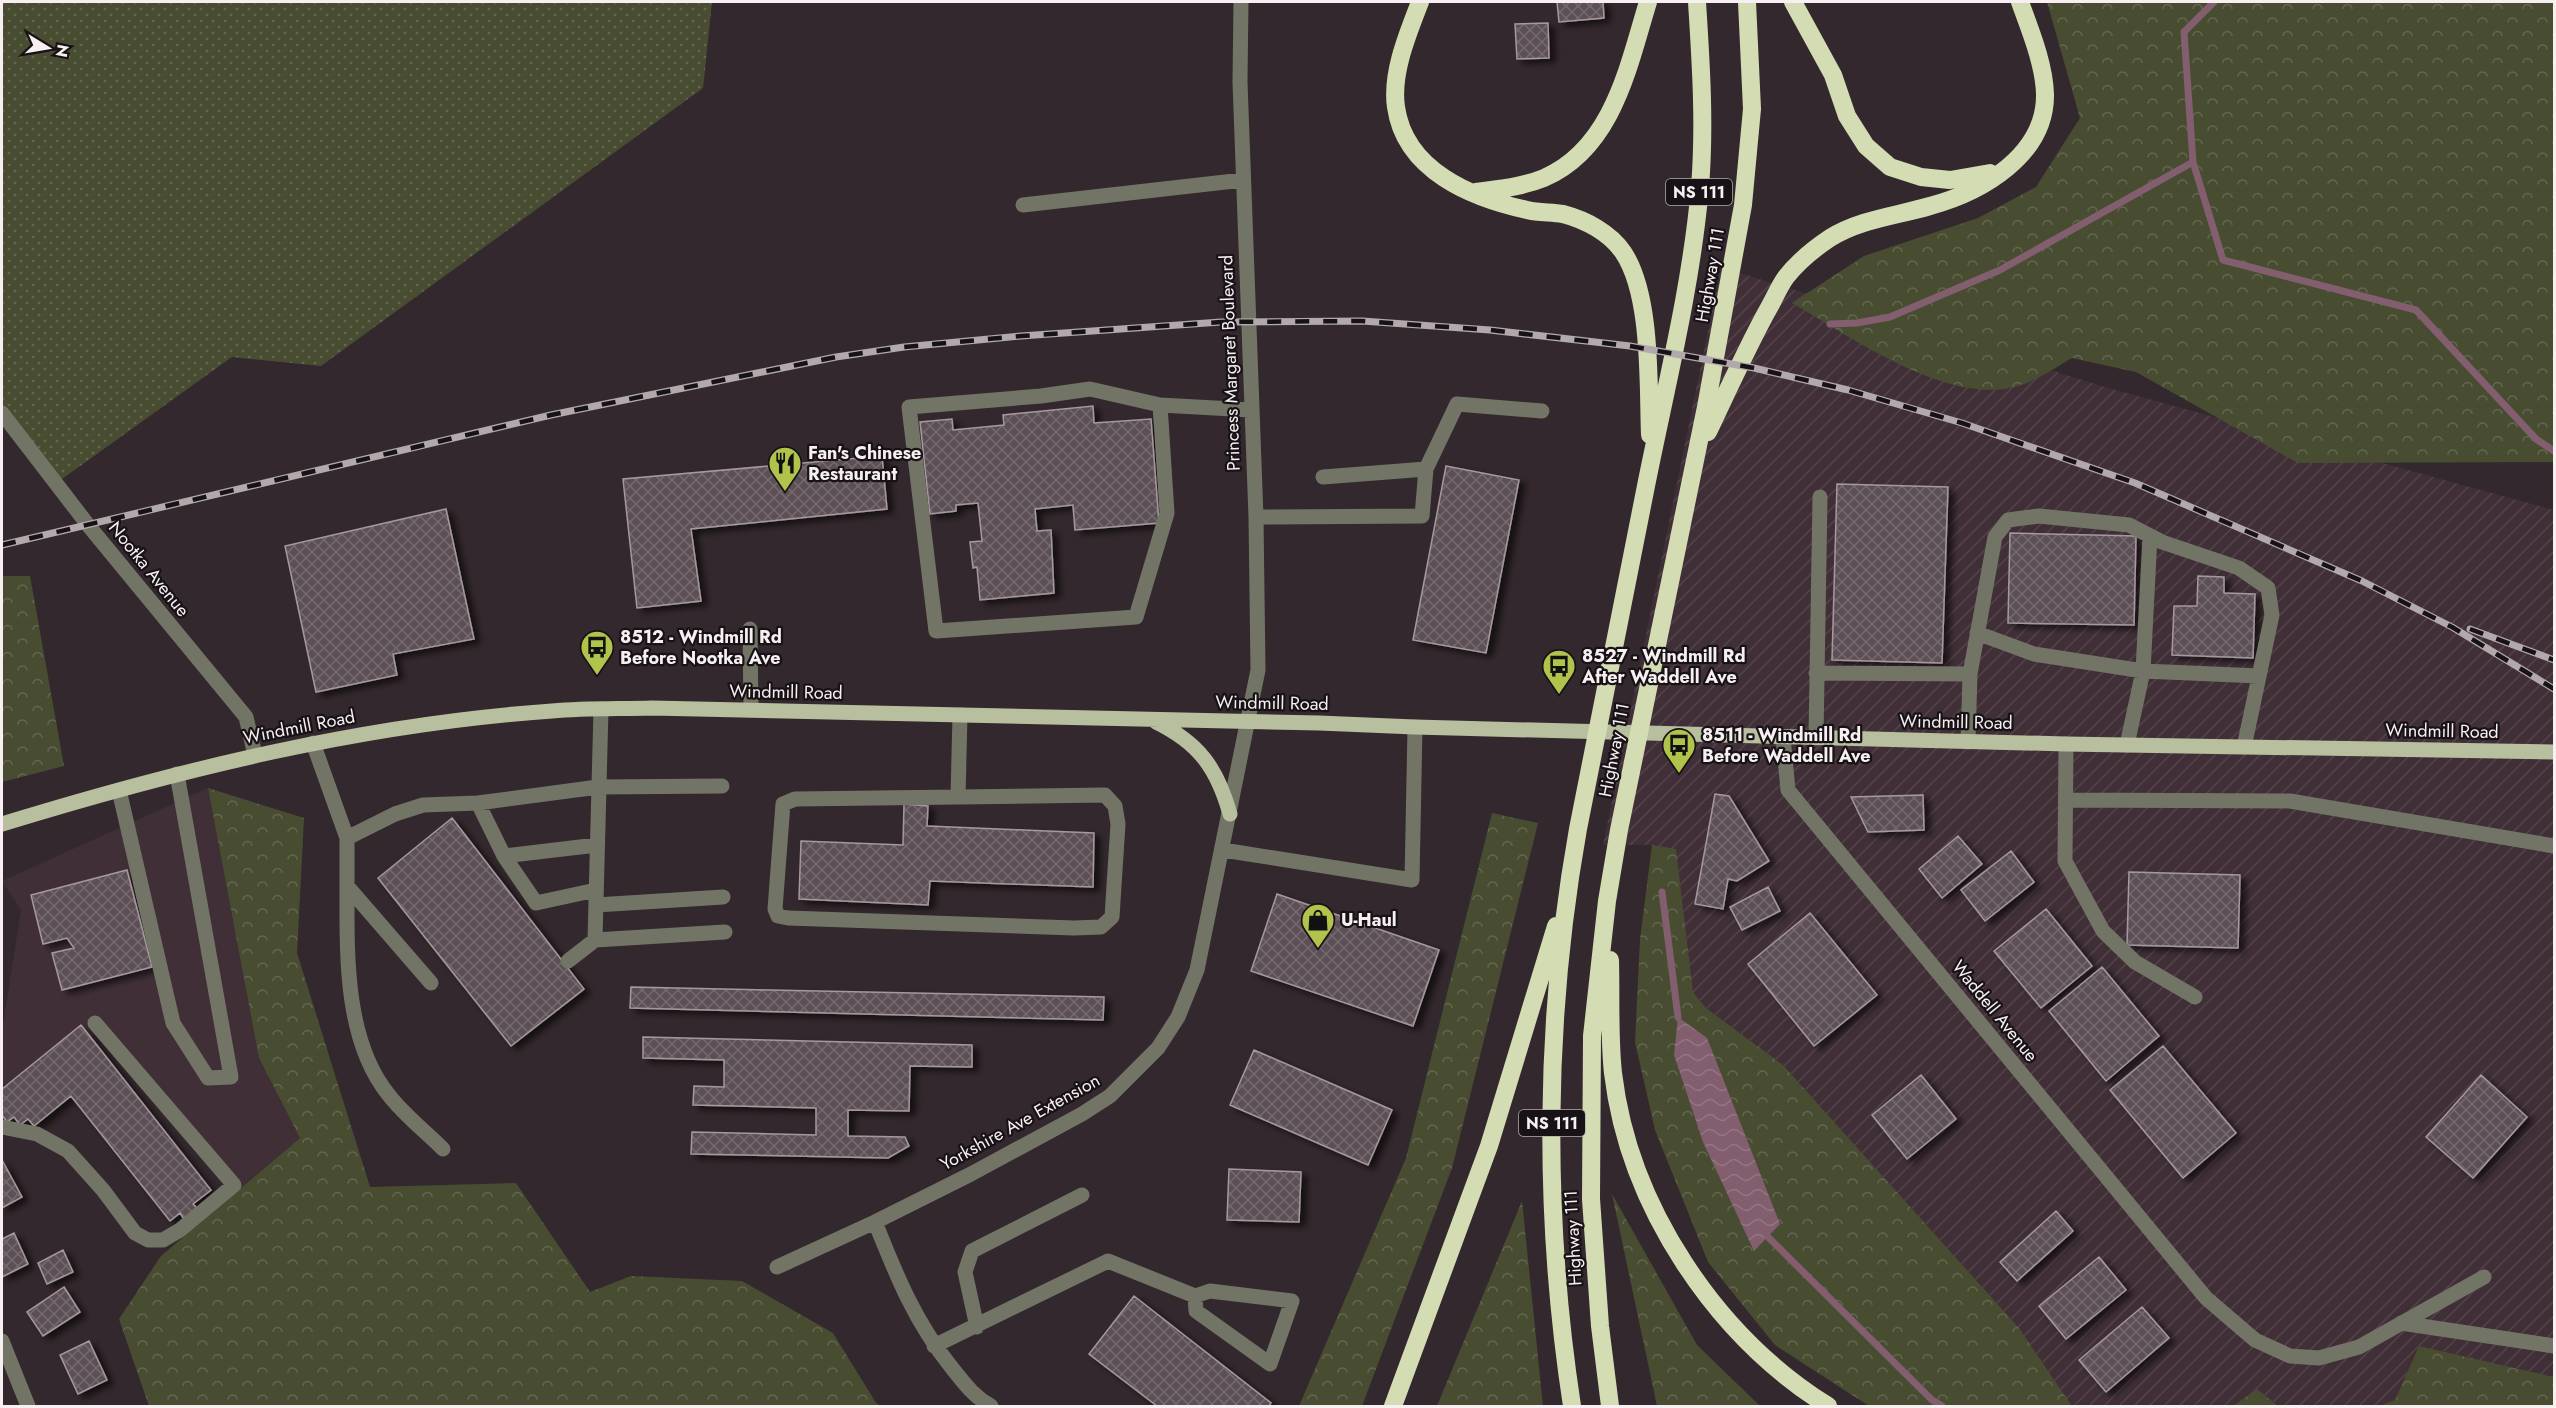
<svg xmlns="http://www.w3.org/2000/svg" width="2556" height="1408" font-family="Jost,sans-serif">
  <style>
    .built { fill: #402f37 }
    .industrial { fill: url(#industrial-furrows) }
    .grass { fill: url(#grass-dots) }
    .forest { fill: url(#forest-crowns) }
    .water { fill: url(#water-waves) }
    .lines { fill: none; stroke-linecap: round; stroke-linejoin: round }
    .stream { stroke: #825e6f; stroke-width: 7 }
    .building { fill: url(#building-cross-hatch); stroke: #a7989f; stroke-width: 1.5; filter: url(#shadow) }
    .minor { stroke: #727565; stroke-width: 15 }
    .major { stroke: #b8bf9e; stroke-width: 15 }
    .highway { stroke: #d4dcb4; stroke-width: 18 }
    .rail-casing { stroke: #b2a9ad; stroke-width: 7 }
    .rail { stroke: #171215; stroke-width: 4.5; stroke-dasharray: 14; stroke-linecap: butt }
    .labels { text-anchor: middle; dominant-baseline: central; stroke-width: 4.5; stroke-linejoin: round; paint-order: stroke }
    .shield { fill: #171215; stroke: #b4adb0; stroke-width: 1.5 }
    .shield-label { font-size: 16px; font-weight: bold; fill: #f7eff2 }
    .street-label { font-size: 18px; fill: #f7eff2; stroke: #171215 }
    .poi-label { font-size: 18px; font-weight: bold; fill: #f7eff2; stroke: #171215; text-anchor: start }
  </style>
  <defs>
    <pattern id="industrial-furrows" width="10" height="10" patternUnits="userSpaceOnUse" patternTransform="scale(1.5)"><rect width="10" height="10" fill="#402f37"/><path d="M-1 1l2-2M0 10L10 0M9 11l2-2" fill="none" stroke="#53434b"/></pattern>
    <pattern id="grass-dots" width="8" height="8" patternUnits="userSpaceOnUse" patternTransform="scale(1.5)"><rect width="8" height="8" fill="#484d32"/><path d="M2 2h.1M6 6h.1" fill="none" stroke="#636750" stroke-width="1.8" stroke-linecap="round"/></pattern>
    <pattern id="forest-crowns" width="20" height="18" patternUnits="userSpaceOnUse" patternTransform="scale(1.5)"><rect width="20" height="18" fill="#484d32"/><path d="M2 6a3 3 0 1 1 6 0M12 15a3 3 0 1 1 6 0" fill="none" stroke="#636750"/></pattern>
    <pattern id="water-waves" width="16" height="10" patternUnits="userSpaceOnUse" patternTransform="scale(1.5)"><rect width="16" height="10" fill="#825e6f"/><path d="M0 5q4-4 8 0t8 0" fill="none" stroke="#947584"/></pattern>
    <pattern id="building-cross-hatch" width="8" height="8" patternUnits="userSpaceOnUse" patternTransform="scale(1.5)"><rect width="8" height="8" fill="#5d5056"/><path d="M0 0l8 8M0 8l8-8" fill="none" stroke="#756a6f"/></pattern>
    <filter id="shadow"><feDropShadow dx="6" dy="4" stdDeviation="3" flood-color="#0009"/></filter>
  </defs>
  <rect width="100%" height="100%" fill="#33282d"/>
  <path class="built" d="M208,788L259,1058L300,1138L241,1187L107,1028L2,1086V1032L21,910L2,881Z"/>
  <path class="industrial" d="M1721,267L2105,387L2554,510V1377L2419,1346L2395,1400L2379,1406H2278L2257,1390L2233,1406H2072L2019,1328L1783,1065L1706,1008L1693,992L1676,850L1652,845H1603Z"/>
  <path class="grass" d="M2,2H712L703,88L321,366L232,357L55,484L2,413Z"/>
  <path class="forest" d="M2047,2H2554V462L2298,463L2136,372L2072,358C2057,367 2040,378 2024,384C1954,411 1851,337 1792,303L1864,256L1978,218L2036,187L2080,118Z
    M2,576H30L64,766L2,782Z
    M208,788L304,818L297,953L370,1187L516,1183L590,1292L631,1276L742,1281L833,1333L876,1403L881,1406H149L119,1319L161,1256L300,1138L259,1058Z
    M1492,813L1538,823L1452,1168L1362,1406H1299L1406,1158Z
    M1652,845L1676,849L1693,992L1706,1008L1783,1065L2019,1328L2072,1406H1869L1775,1345L1708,1262L1655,1130L1635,1042L1640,939Z
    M1612,1194L1697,1345L1760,1406H1657Z
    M1522,1201L1543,1406H1437Z
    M2419,1346L2554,1377V1406H2379L2395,1400Z
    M2257,1389L2278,1406H2233Z"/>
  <path class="water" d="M1678,1017L1707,1038L1780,1224L1754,1251L1703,1142L1674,1055Z"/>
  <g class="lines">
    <path class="stream" d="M2214,2L2184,32L2193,162L2223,260L2416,310L2536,439L2554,451
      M1830,324L1857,323L1890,317L2000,270L2193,162
      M1662,892L1678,1017
      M1768,1237L1932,1400L1942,1406"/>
  </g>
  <path class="building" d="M1557,2H1603L1604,18L1559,22Z
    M1548,23L1549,58L1517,59L1515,24Z
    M1093,406L1094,423L1151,419L1159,523L1075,530L1073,505L1035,509L1037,531L1051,530L1054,593L980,600L977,567L973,568L970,542L982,541L978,503L956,505V511L930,514L920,422L952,419L953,430L1004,425L1003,415Z
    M882,456L887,509L691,529L701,601L637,608L623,479Z
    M1446,466L1519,480L1486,653L1413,640Z
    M1837,484L1948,487L1942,663L1832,660Z
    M446,509L474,639L393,654L397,675L316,692L285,546Z
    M2010,533L2136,536L2134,625L2008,623Z
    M2198,576L2224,577V593L2255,594L2253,658L2172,655L2174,606H2197Z
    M1715,794L1729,796L1769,861L1737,881L1728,879L1723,909L1695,904Z
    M1923,795L1924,830L1868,832L1851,797Z
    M904,804L928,806L927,826L1094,833L1093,887L930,881L928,905L799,899L801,841L903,845Z
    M452,818L584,989L511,1046L378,878Z
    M1958,836L1982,864L1942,898L1919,869Z
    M2011,851L2034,882L1985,921L1961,890Z
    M127,870L152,967L62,990L52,953L74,948L67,938L43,944L31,895Z
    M2129,872L2240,875L2238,948L2127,945Z
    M1768,887L1780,911L1742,930L1730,907Z
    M1277,894L1439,950L1413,1026L1251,971Z
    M2046,909L2092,966L2041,1008L1994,951Z
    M1810,913L1877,995L1814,1046L1748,964Z
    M2102,967L2159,1036L2106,1081L2049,1011Z
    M631,987L1104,997L1103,1020L630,1008Z
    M81,1025L211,1190L193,1204L197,1208L184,1219L180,1213L170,1221L71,1096L34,1126L28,1119L20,1125L14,1117L7,1122L2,1115V1089Z
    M643,1037L972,1045V1067L910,1066L909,1111L848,1110V1136L905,1137L909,1146L888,1158L691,1154L692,1132L816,1135V1108L693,1105L694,1086L724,1087V1060L643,1058Z
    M2163,1046L2236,1133L2183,1178L2110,1090Z
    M1254,1050L1392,1110L1368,1165L1230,1105Z
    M1921,1075L1956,1119L1907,1159L1872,1115Z
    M2481,1075L2527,1117L2473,1178L2426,1137Z
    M2,1160L22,1197L2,1208Z
    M1229,1169L1301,1172L1299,1222L1227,1220Z
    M2056,1211L2073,1231L2017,1281L2000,1262Z
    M14,1233L28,1264L2,1277V1239Z
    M63,1250L73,1272L47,1284L38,1263Z
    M2099,1257L2126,1290L2066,1339L2039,1306Z
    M64,1287L80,1312L43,1336L27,1312Z
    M1134,1296L1271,1403L1269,1406H1157L1089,1354Z
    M2142,1307L2169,1338L2106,1392L2079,1360Z
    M89,1341L107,1380L78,1394L60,1355Z"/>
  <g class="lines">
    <path class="minor" d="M1023,205L1243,180
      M1160,405L1090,389L1041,396L909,407L936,631L1136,617L1167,513L1160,405L1251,410
      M2,413L88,525L246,717L255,755
      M1323,477L1426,469L1457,404L1542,411
      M1256,517L1422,516L1426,469
      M750,629L751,710
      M1977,633L2034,654L2143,671L2150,536
      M1816,673L1970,674L1968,742
      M1970,674L1995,537L2008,520L2039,516L2129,525L2162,542L2239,568L2268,588L2272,615L2244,747
      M1783,737L1788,790L2206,1298L2255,1340L2290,1356L2319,1358L2359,1347L2484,1277
      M1816,738L1820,497
      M313,743L347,838L395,814L423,805L478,803L598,787L722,786
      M2066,744L2065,861L2103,931L2135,962L2195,997
      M2127,745L2143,671L2259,676
      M119,790L173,1023L208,1078L231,1077L177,774
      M958,797L795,799L783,804L775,909L778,916L788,918L1074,928L1101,927L1112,917L1118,824L1115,806L1105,795L958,797L960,715
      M2066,800L2290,801L2554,846
      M478,803L504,856L536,903L596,890
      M347,838V886L431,983
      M1223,850L1412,880L1415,727
      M504,856L597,845
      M347,886C347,952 344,1039 388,1094C403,1114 425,1131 443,1149
      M596,905L723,897
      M595,940L725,932
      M568,961L595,940L601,709
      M2,1127L37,1134L68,1151L103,1190L135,1233L148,1240H163L180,1230L234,1185L95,1023
      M875,1222C897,1277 915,1322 952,1368C965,1384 973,1396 991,1406
      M777,1267L875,1222L971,1174L1082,1114L1110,1096L1158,1048L1178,1017L1197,970L1258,670L1256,517L1240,82L1241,2
      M2401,1323L2554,1346
      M977,1327L965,1272L972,1251L1082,1195
      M2,1341L28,1406
      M934,1346L1108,1261L1195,1296L1210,1291L1292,1301L1270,1364L1196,1311L1195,1296"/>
    <path class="major" d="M1156,722C1199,743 1217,768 1230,814
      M2,824C181,769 365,724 552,711C586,708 619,709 652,708L1319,723L1415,727L2066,744L2554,752"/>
    <path class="highway" d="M1420,2C1408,33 1391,73 1396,107C1405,171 1472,198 1527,210C1539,213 1551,212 1563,214C1586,220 1610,233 1623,252C1652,295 1648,384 1650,435
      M1793,2L1833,75L1847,116L1866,146L1890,167L1921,177L1950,180L1990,173
      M1476,192C1498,189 1522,187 1544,178C1613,148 1628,67 1648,2
      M1708,432C1727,392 1745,352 1766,313C1773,302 1778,288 1786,277C1797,263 1815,248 1830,238C1861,219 1896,216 1930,206C1982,192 2046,155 2045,94C2044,63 2030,30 2020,2
      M1610,960C1611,997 1609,1036 1613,1073C1629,1207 1716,1336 1828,1406
      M1393,1406L1489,1146L1556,926
      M1572,1406C1543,1216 1544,1019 1578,829C1600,717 1622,604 1645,491C1665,390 1691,290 1700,187C1705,125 1701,64 1697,2
      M1610,1406L1600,1326L1591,1199L1592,1036L1607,901L1619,830L1706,407L1743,205L1752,109L1747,2"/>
    <defs>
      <path id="rail" d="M2,545L551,415L836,357L904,347L1021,336L1221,322L1362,321L1490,330L1630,346L1754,368L1848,390L1962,423L2135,483L2362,581L2452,627L2554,689
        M2470,629L2554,660"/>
    </defs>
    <use href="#rail" class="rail-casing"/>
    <use href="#rail" class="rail"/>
  </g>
  <defs>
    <symbol id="restaurant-pin" viewBox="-11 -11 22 30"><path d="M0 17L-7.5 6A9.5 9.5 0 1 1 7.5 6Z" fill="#b2c34c" stroke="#171215"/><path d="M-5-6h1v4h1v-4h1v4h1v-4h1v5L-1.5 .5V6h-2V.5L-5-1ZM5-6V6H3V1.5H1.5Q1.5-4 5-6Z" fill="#111"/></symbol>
    <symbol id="bus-pin" viewBox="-11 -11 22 30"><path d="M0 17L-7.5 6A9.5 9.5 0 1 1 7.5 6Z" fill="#b2c34c" stroke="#171215"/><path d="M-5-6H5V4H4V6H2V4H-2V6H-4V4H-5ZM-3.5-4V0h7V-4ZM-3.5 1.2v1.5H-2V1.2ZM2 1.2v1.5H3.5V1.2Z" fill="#111"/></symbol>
    <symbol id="shop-pin" viewBox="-11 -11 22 30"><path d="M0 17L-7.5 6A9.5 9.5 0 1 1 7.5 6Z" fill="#b2c34c" stroke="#171215"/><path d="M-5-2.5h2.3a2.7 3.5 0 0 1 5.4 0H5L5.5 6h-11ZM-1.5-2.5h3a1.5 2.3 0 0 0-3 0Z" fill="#111"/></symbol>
  </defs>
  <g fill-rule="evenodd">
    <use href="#restaurant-pin" x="766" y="444" width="38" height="52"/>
    <use href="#bus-pin" x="578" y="628" width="38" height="52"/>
    <use href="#bus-pin" x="1540" y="647" width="38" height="52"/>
    <use href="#bus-pin" x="1660" y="726" width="38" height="52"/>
    <use href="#shop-pin" x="1299" y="901" width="38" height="52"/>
  </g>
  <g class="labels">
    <g class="shield">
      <rect x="1666" y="179" width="66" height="26" rx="4.5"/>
      <rect x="1519" y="1110" width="66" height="26" rx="4.5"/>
    </g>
    <g class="shield-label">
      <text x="1699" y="192">NS 111</text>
      <text x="1552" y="1123">NS 111</text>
    </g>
    <g class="street-label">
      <text transform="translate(1710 275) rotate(-80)">Highway 111</text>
      <text transform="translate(1230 363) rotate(-92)">Princess Margaret Boulevard</text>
      <text transform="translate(149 569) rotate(51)">Nootka Avenue</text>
      <text transform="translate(786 692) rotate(1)">Windmill Road</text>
      <text transform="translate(1272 703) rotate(1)">Windmill Road</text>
      <text transform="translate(1956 722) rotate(1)">Windmill Road</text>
      <text transform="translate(299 727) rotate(-11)">Windmill Road</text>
      <text transform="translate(2442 731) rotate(1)">Windmill Road</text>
      <text transform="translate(1614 750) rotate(-79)">Highway 111</text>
      <text transform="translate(1995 1011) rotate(51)">Waddell Avenue</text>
      <text transform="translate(1020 1122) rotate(-29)">Yorkshire Ave Extension</text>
      <text transform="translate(1573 1238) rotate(-93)">Highway 111</text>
    </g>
    <g class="poi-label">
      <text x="808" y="453">Fan's Chinese<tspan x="808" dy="21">Restaurant</tspan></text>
      <text x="620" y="637">8512 - Windmill Rd<tspan x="620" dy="21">Before Nootka Ave</tspan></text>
      <text x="1582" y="656">8527 - Windmill Rd<tspan x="1582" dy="21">After Waddell Ave</tspan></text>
      <text x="1702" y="735">8511 - Windmill Rd<tspan x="1702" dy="21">Before Waddell Ave</tspan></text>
      <text x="1341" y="920">U-Haul</text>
    </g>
  </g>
  <rect width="2556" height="1408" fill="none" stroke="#f7eff2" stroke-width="6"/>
  <g transform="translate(48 48) rotate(101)" stroke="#171215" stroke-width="4.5" paint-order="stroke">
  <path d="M0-4.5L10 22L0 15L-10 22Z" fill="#f7eff2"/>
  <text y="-9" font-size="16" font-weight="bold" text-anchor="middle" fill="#f7eff2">N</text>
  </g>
</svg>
